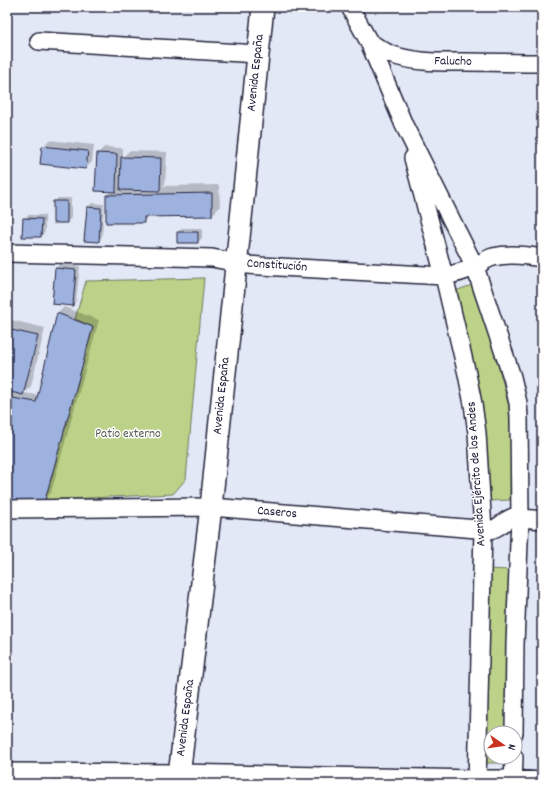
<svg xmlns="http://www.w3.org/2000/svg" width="549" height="791" font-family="Dekko,sans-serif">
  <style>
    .green { fill: #bcd288; stroke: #6f7a62 }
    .shadow { fill: #0003 }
    .building { fill: #9eb2e0; stroke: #22223b }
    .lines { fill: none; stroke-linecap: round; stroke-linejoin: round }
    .minor-casing { stroke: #22223b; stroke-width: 20 }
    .major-casing { stroke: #22223b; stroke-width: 24 }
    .minor { stroke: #fff; stroke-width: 17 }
    .major { stroke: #fff; stroke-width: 21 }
    .labels { text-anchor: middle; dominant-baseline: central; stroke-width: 3; stroke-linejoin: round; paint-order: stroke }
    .street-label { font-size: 13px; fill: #22223b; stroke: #fff }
    .park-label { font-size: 13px; fill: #586056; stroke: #fff }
  </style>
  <rect width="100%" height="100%" fill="#e2e8f6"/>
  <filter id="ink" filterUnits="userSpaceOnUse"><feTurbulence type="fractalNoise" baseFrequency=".025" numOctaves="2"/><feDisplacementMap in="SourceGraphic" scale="8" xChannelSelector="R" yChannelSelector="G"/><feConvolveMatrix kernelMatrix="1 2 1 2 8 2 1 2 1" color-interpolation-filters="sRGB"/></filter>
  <g filter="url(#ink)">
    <path class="green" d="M204,278L186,479L173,494L45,500L93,327L75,319L86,281Z
      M472,285L494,348L509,407L511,436L510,500L489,501L452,292Z
      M488,569L510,570L508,733H491V757H508V763H486Z"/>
    <path class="shadow" d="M49,140L94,145L92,162L86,168L43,147Z
      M104,147L123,148V157L129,151L167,152L165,184L163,186L219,185L220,207L212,215L149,216L143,222H107V195L111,191L98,153Z
      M58,198H71V218L67,222L54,202Z
      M92,203L104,204L102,237L98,241L88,207Z
      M28,215H45V232L41,236L24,219Z
      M182,228H202V238L198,242L178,232Z
      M60,264L80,266L76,301L72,305L53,304L56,268Z
      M64,307L99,320L51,493L45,499H7V319L45,328L31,386L24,393L38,395L58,313Z"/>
    <path class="building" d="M42,146L88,151L86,169L40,164Z
      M97,153L117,154L116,192L95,191Z
      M121,157L161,158L160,191L120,190Z
      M212,193V216L144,217V223H106V195Z
      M53,201H67V223H53Z
      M87,207L101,208L99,242L84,241Z
      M23,218L42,219L41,237H22Z
      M177,232H198V243H177Z
      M55,268L76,270L73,306L52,304Z
      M57,313L93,327L45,500H7V397L36,402Z
      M7,329L38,336L23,395L7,391Z"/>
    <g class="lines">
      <defs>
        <path id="minor" d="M350,7L369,42L404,125L475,267L512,377L518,403L519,417L520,517L515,644L514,733
          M39,41L258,54
          M369,42C376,46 382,51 390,54C414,63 440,62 466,62C491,62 517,63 542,63
          M413,158L444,276L467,374L473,404L477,433L483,530L477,784
          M7,253L212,258L248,265L261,266L444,276C455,274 464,272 474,267C480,264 486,259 493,257C509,253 526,255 542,258
          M7,509L211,507L489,530C499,529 504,520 513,517L542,520
          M7,772L180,773L477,779H513L542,781
          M513,784L514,757"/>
        <path id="major" d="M178,784L211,507L263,7"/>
      </defs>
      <use href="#minor" class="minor-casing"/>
      <use href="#major" class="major-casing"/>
      <use href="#minor" class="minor"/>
      <use href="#major" class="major"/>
    </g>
  </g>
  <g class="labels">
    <g class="street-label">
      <text transform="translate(453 62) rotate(1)">Falucho</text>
      <text transform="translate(256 73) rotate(-84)">Avenida España</text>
      <text transform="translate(277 266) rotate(4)">Constitución</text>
      <text transform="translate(222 396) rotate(-84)">Avenida España</text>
      <text transform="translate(477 474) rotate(-94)">Avenida Ejército de los Andes</text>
      <text transform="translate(277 513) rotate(5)">Caseros</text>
      <text transform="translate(186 718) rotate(-83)">Avenida España</text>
    </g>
    <g class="park-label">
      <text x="128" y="434">Patio externo</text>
    </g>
  </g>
  <rect width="549" height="791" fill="none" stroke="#fff" stroke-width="24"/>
  <rect x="12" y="12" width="525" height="767" fill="none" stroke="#22223b" stroke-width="1.5" filter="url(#ink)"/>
  <g transform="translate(503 745) rotate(103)"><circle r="19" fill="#ffffff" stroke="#a7a7b1"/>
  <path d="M0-3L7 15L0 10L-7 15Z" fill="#c8321e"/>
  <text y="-6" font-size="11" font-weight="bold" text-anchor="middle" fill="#22223b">N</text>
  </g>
</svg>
